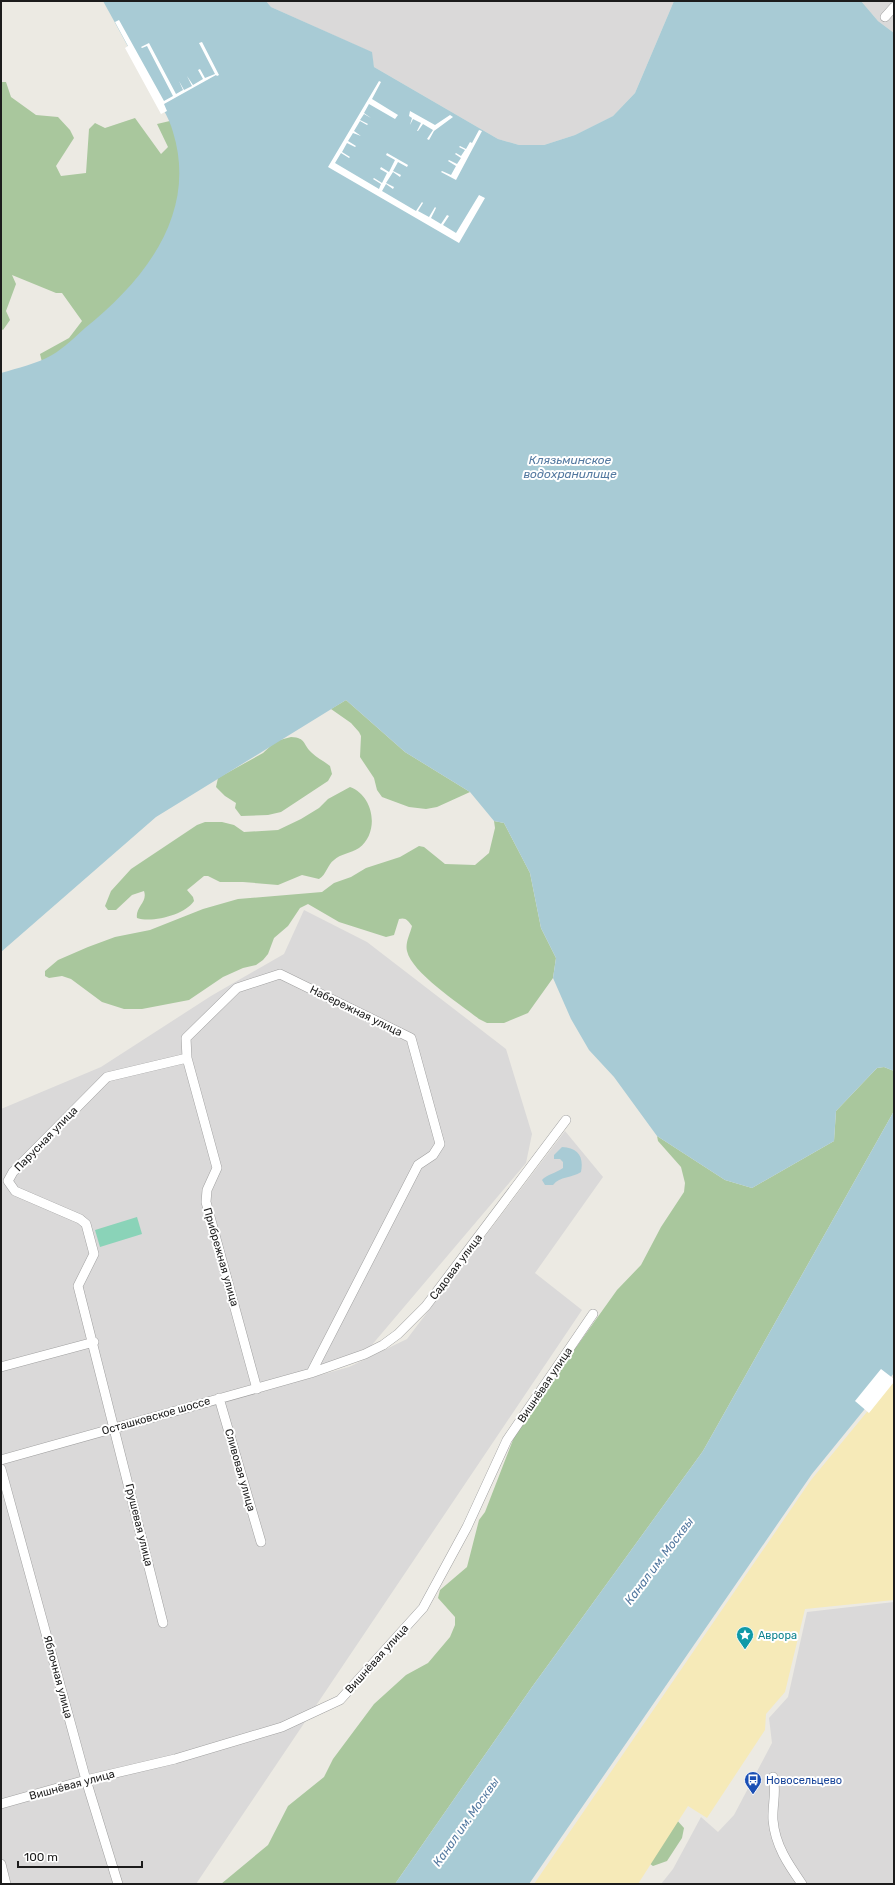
<svg xmlns="http://www.w3.org/2000/svg" width="895" height="1885" font-family="Rubik,sans-serif">
  <style>
    .residential { fill: #dad9d9 }
    .forest { fill: #a9c79d }
    .sand { fill: #f6eab8 }
    .pitch { fill: #8ad3b8 }
    .water { fill: #a8cbd5 }
    .pier { fill: #fff }
    .lines { fill: none; stroke-linecap: round; stroke-linejoin: round }
    .minor-casing { stroke: #a0a0a0; stroke-width: 10 }
    .minor { stroke: #fff; stroke-width: 9 }
    .labels { text-anchor: middle; dominant-baseline: central; stroke-width: 4; stroke-linejoin: round; paint-order: stroke }
    .street-label { font-size: 11px; fill: #1c1c1c; stroke: #fff }
    .culture-label { font-size: 11px; fill: #0d838f; stroke: #fff; text-anchor: start }
    .transit-label { font-size: 11px; fill: #164399; stroke: #fff; text-anchor: start }
    .water-label { font-size: 12px; font-style: italic; fill: #5479a0; stroke: #fff }
  </style>
  <rect width="100%" height="100%" fill="#eceae3"/>
  <path class="residential" d="M266,1H674L635,93L613,116L575,135L544,145H519L498,139L374,67L371,52L271,7Z
    M861,1H894V33L878,21Z
    M304,910L367,942L506,1049L532,1134L526,1163L371,1346L331,1363L1,1457V1109L101,1067L211,996L284,954Z
    M565,1131L603,1177L535,1273L582,1310L196,1884H1V1464L349,1367L407,1339Z
    M894,1602V1884H661L673,1869L701,1817L718,1832L734,1815L772,1743L769,1718L788,1697L807,1612Z"/>
  <path class="forest" d="M1,82H6L11,97L36,115L58,117L70,130L74,138L56,166L61,176L86,173L89,129L95,123L105,128L135,118L161,154L168,147L157,124L174,120L187,206L151,283L43,366L40,354L69,338L82,321L62,293H56L12,275L16,284L6,311L10,320L3,330L1,329Z
    M346,700L405,752L470,792L437,807L426,809L409,807L382,797L377,790L374,778L360,757L361,736L359,732L351,723L331,709Z
    M291,737C307,738 302,744 312,753C317,758 324,761 330,766L332,774L328,781L281,812L268,815L241,816L235,808L236,803L225,796L216,787L218,778L263,753L276,741Z
    M350,787C374,796 380,832 359,848C351,853 340,854 334,860C327,865 327,874 319,879L302,875L278,885L243,882H220L208,876H204L187,890L193,897L194,901C185,915 152,923 137,918C135,907 148,902 144,891L132,895L116,910H108L105,906L111,891L131,869L197,825L205,822H222L234,825L244,832L278,830L301,819L319,808L328,799Z
    M494,821L504,823L530,873L541,928L556,958L553,978L528,1013L504,1023H487L479,1019C460,1004 412,973 407,951C405,943 410,934 412,926C408,921 406,917 399,919L394,935L386,937L339,922L308,904L300,908L288,926L274,938L268,954L263,960L256,965L243,968L223,977L189,1000L142,1009H124L102,1002L71,979L62,976L49,978L45,976V971L58,960L88,947L115,937L150,930L203,909L238,899L322,892L334,883L351,877L366,868L400,857L419,846L424,847L445,864L475,865L489,853L495,828Z
    M884,1067L894,1071V1111L703,1451L532,1687L395,1884H221L268,1845L288,1806L324,1777L333,1759L374,1704L406,1675L428,1663L450,1637L455,1625V1617L438,1598L440,1590L467,1567L479,1520L485,1512L516,1432L560,1366L577,1346L617,1290L641,1265L661,1227L684,1192L685,1183L681,1167L658,1141L657,1136L725,1180L752,1188L834,1141L836,1111L877,1068Z
    M675,1818L684,1828L682,1838L667,1861L653,1866L646,1861Z"/>
  <path class="sand" d="M894,1379V1600L805,1609L785,1692L766,1714L765,1730L707,1818L688,1806L638,1884H534L811,1480Z"/>
  <path class="pitch" d="M137,1217L142,1234L100,1247L95,1230Z"/>
  <path class="water" d="M103,1H266L271,7L372,52L374,67L498,139L519,145H544L575,135L613,116L635,93L674,1H861L878,21L894,33V1071L884,1067L877,1068L836,1111L834,1141L752,1188L725,1180L657,1136L614,1077L589,1050L571,1019L553,978L556,958L541,928L530,873L504,823L494,821L470,792L405,752L346,700L156,817L1,952V373C18,368 36,364 52,355C64,348 75,337 85,328C145,280 198,213 173,132C169,117 159,102 151,89C135,59 119,30 103,1Z
    M894,1111V1373L812,1474L529,1884H395L532,1687L703,1451Z
    M562,1147C578,1148 584,1156 581,1172C572,1178 560,1176 553,1185H545L542,1180C546,1175 556,1173 563,1168V1162L560,1159H554V1155Z"/>
  <path class="pier" d="M119,20L164,101L173,96L147,46L142,48L141,47L149,43L176,94L183,90L179,81L184,90L192,86L187,76L193,85L203,79L198,70L200,69L205,78L215,74L199,43L202,42L219,75L217,76L216,75L164,104L167,111L161,114L125,48L128,46L115,22Z
    M379,81L381,82L372,99L398,115L395,119L369,104L364,113L371,118L364,114L360,120L368,124L367,125L360,121L354,131L361,136L353,133L348,141L356,146L355,147L347,143L342,152L350,157L349,158L341,153L335,163L379,189L381,184L373,179L374,178L382,183L387,173L380,169L381,167L389,172L395,160L386,155L387,153L408,165L407,167L398,162L393,171L401,175L400,177L393,172L386,183L394,187L393,189L386,184L382,191L416,211L422,202L423,203L418,211L429,217L435,207L436,208L431,218L441,224L447,215L449,216L443,225L456,233L479,195L485,198L459,243L328,167Z
    M410,111L435,125L450,115L453,117L434,131L429,140L427,139L433,130L423,124L418,131H417L421,123L413,119L410,125L412,118L409,116Z
    M479,130L482,131L456,180L441,172L442,171L451,175L456,166L448,161L449,160L457,164L461,158L455,154L456,153L461,156L465,150L459,147L460,146L466,149L470,142L472,143Z
    M881,1369L894,1379V1382L869,1413L855,1401Z"/>
  <g class="lines">
    <defs>
      <path id="minor" d="M885,17L894,7
        M1,1367L94,1342
        M257,1389L206,1202L207,1190L217,1168L187,1058L186,1038L237,988L280,974L411,1038L440,1144L433,1155L418,1165L311,1373
        M219,1398L261,1542
        M1,1460L311,1373L365,1354L383,1345L398,1334L426,1306L566,1120
        M1,1469L86,1780L118,1884
        M163,1623L78,1286L94,1254L86,1224L80,1219L15,1191L8,1181L13,1172L107,1077L187,1058
        M773,1777C777,1790 772,1806 773,1820C775,1845 788,1864 802,1884
        M1,1804L86,1780L175,1759L282,1727L340,1700L423,1608L467,1527L507,1440L593,1314
        M1,1864L6,1884"/>
    </defs>
    <use href="#minor" class="minor-casing"/>
    <use href="#minor" class="minor"/>
  </g>
  <defs>
    <symbol id="sight-pin" viewBox="-11 -11 22 30"><path d="M0 17L-7.5 6A9.5 9.5 0 1 1 7.5 6Z" fill="#0f9aa8" stroke="#fff"/><path d="M0-6L1.8-2.2L6-1.7L2.9 1.2L3.7 5.4L0 3.3L-3.7 5.4L-2.9 1.2L-6-1.7L-1.8-2.2Z" fill="#fff"/></symbol>
    <symbol id="bus-pin" viewBox="-11 -11 22 30"><path d="M0 17L-7.5 6A9.5 9.5 0 1 1 7.5 6Z" fill="#1a4fb4" stroke="#fff"/><path d="M-5-6H5V4H4V6H2V4H-2V6H-4V4H-5ZM-3.5-4V0h7V-4ZM-3.5 1.2v1.5H-2V1.2ZM2 1.2v1.5H3.5V1.2Z" fill="#fff"/></symbol>
  </defs>
  <g fill-rule="evenodd">
    <use href="#sight-pin" x="735" y="1625" width="20" height="27"/>
    <use href="#bus-pin" x="743" y="1770" width="20" height="27"/>
  </g>
  <g class="labels">
    <g class="street-label">
      <text transform="translate(356 1011) rotate(26)">Набережная улица</text>
      <text transform="translate(46 1139) rotate(-46)">Парусная улица</text>
      <text transform="translate(221 1257) rotate(74)">Прибрежная улица</text>
      <text transform="translate(456 1267) rotate(-53)">Садовая улица</text>
      <text transform="translate(545 1385) rotate(-56)">Вишнёвая улица</text>
      <text transform="translate(156 1416) rotate(-16)">Осташковское шоссе</text>
      <text transform="translate(240 1470) rotate(74)">Сливовая улица</text>
      <text transform="translate(139 1525) rotate(76)">Грушевая улица</text>
      <text transform="translate(377 1659) rotate(-48)">Вишнёвая улица</text>
      <text transform="translate(58 1677) rotate(75)">Яблочная улица</text>
      <text transform="translate(72 1785) rotate(-15)">Вишнёвая улица</text>
    </g>
    <g class="culture-label">
      <text x="758" y="1635">Аврора</text>
    </g>
    <g class="transit-label">
      <text x="766" y="1780">Новосельцево</text>
    </g>
    <g class="water-label">
      <text x="570" y="460">Клязьминское<tspan x="570" dy="14">водохранилище</tspan></text>
      <text transform="translate(659 1561) rotate(-53)">Канал им. Москвы</text>
      <text transform="translate(466 1822) rotate(-55)">Канал им. Москвы</text>
    </g>
  </g>
  <rect width="895" height="1885" fill="none" stroke="#1c1c1c" stroke-width="4"/>
  <path d="M18 1861v6h124v-6" fill="none" stroke="#1c1c1c" stroke-width="2"/>
  <text x="24" y="1861" font-size="12" fill="#1c1c1c" stroke="#ffffff" stroke-width="3" paint-order="stroke">100 m</text>
</svg>
